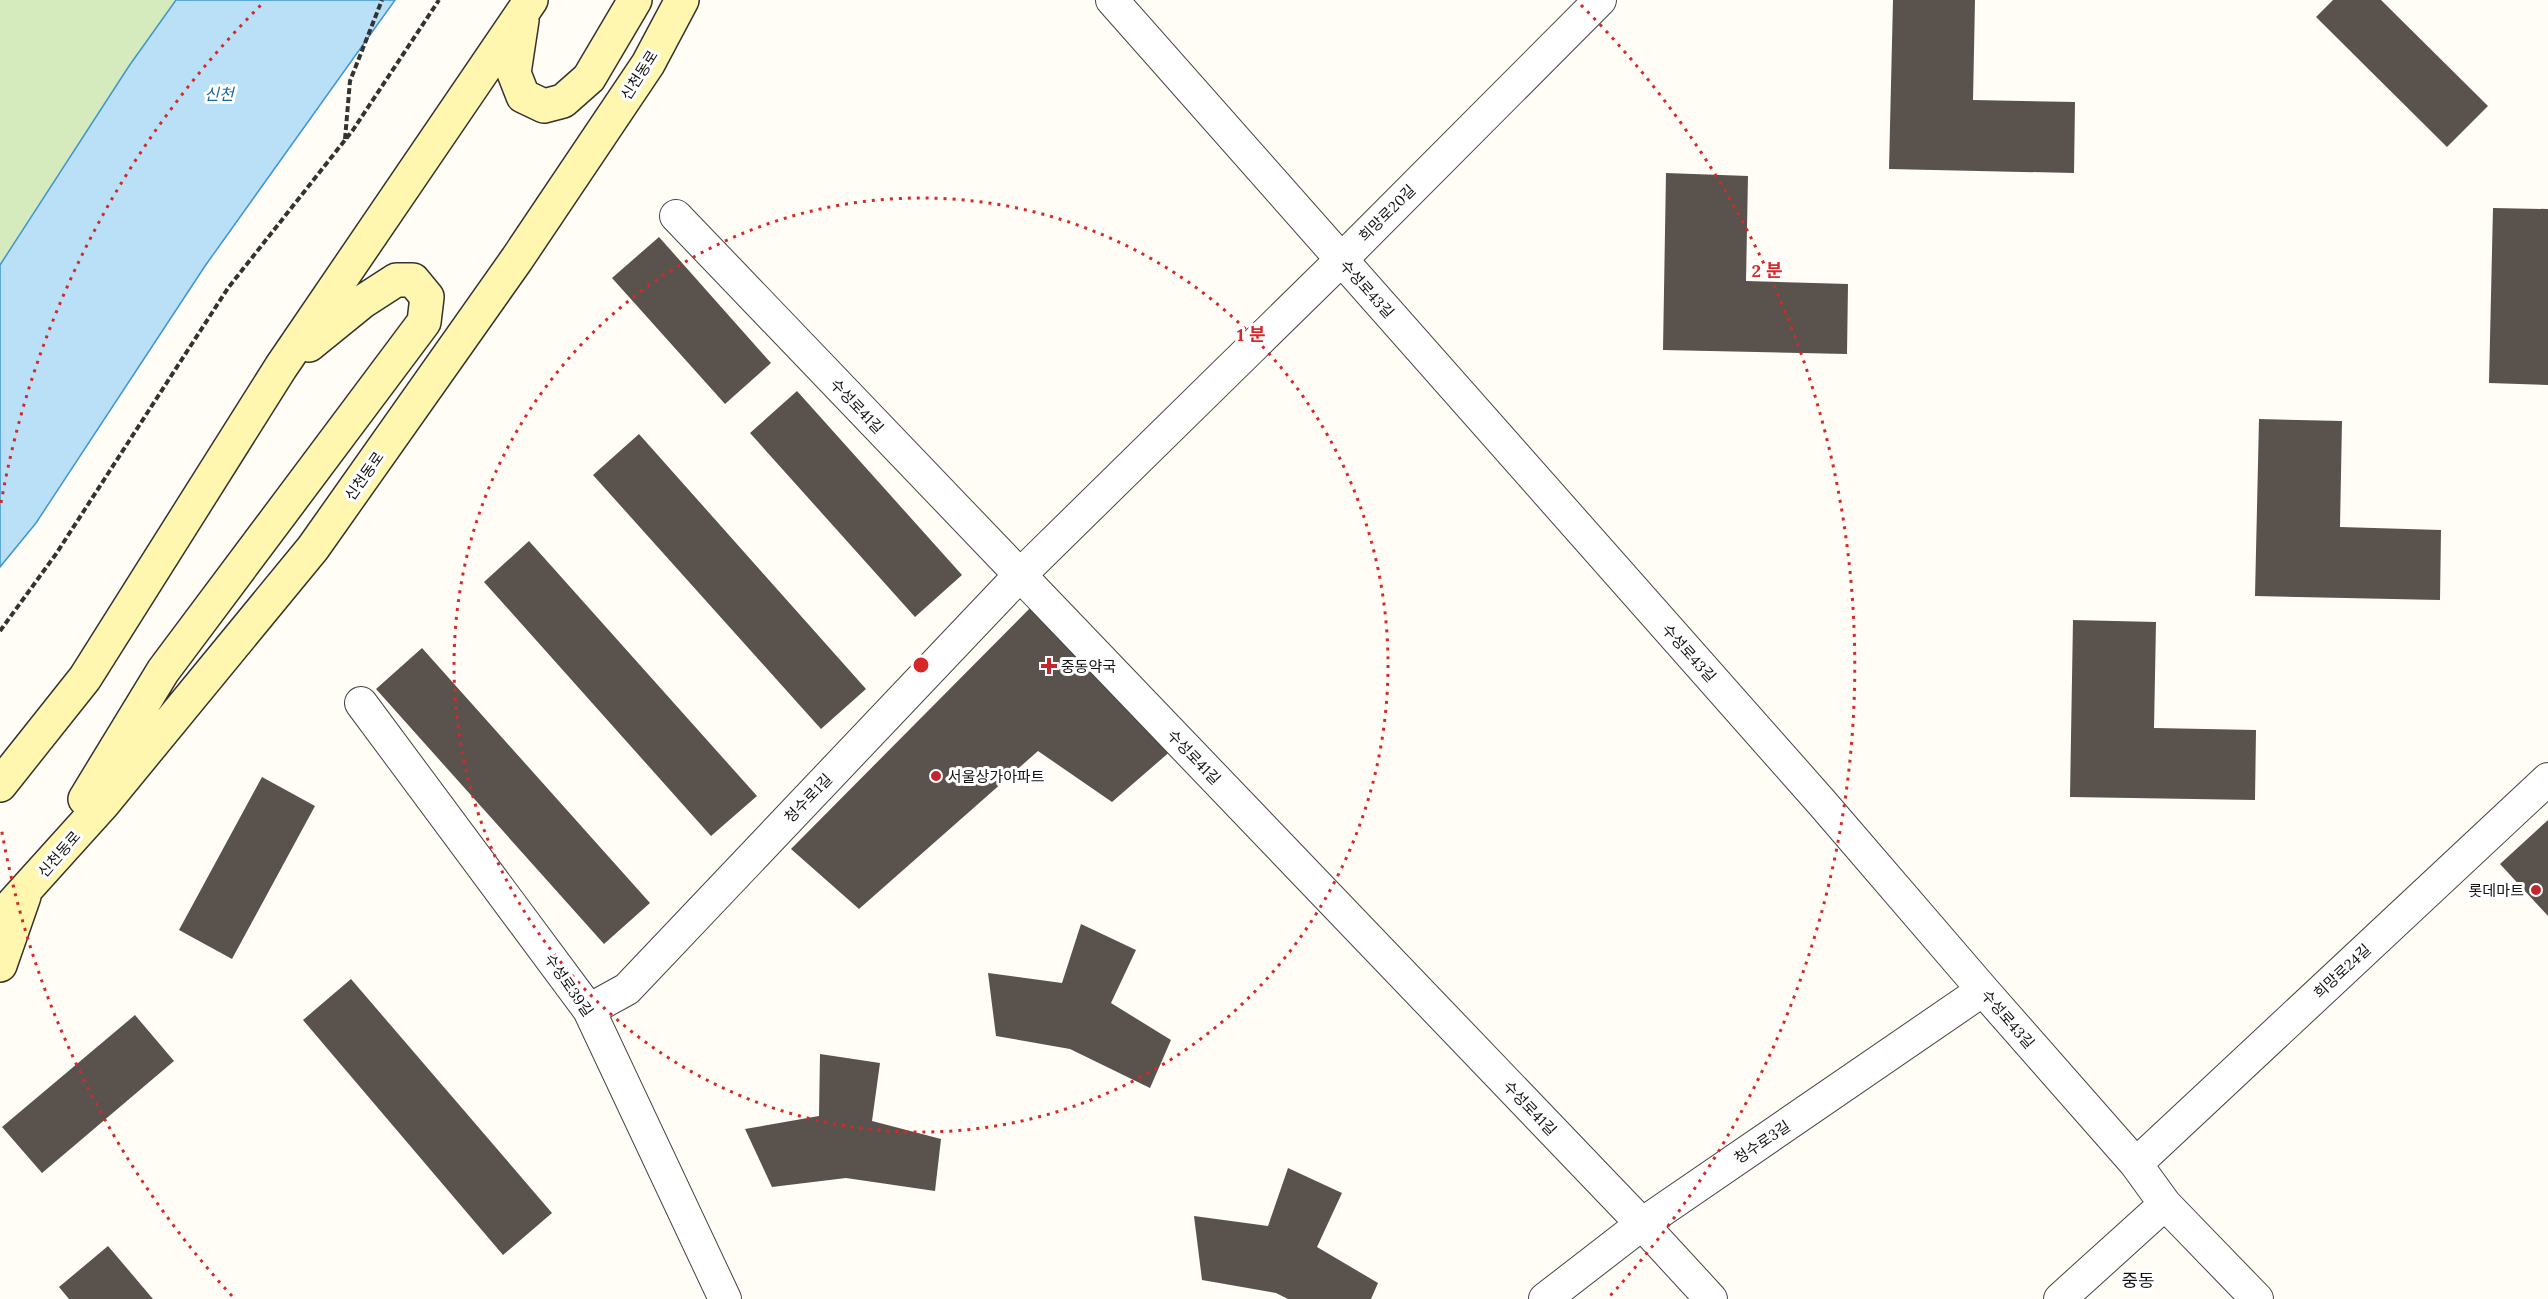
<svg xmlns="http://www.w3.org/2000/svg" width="2548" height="1299" font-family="Lora,'Noto Sans KR',serif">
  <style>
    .green { fill: #d5ebbd }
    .water { fill: #b9e0f7; stroke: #3f96cf; stroke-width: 1.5 }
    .building { fill: #5a524d }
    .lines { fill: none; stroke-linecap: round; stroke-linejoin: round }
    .street-casing { stroke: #444; stroke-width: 34 }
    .secondary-casing { stroke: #333; stroke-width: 36 }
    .path { stroke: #333; stroke-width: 4; stroke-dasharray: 6 3; stroke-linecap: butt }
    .street { stroke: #fff; stroke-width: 32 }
    .secondary { stroke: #fff6b0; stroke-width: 33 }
    .ring { fill: none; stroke: #d62828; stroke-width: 3; stroke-dasharray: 3 6 }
    .poi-dot { fill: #c4262e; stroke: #fff; stroke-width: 2 }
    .labels { text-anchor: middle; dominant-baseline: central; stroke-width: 6; stroke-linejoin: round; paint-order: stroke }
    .street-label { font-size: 15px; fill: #111; stroke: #fff }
    .poi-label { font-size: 15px; fill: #111; stroke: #fff; text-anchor: start }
    .water-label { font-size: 16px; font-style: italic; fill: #1768a6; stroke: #fff }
    .quarter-label { font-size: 18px; fill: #111; stroke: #fff }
    .centre { fill: #d62828; stroke: #fff; stroke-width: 3 }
    .ring-label { font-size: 18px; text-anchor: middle; font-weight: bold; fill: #d62828; stroke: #fff; stroke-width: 6; stroke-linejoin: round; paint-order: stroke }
  </style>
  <rect width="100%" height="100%" fill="#fffdf5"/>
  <path class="green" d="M0,0H185L0,272Z"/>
  <path class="water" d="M176,0H395L205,266L36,523L0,567V265L129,66Z"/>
  <path class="building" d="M1893,0H1975L1973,100L2075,102L2074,173L1889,169Z
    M2333,0H2381L2488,106L2447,147L2316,17Z
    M1666,173L1748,176L1746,281L1848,284L1847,354L1663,350Z
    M2493,208L2548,209V385L2489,383Z
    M659,237L771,363L725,404L612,278Z
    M797,391L962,575L915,617L750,433Z
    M2259,419L2342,421L2340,527L2441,530L2440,600L2255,596Z
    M639,434L866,689L821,729L593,475Z
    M529,541L757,796L711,836L484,582Z
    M1034,604L1173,749L1112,802L1038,751L859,909L791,849Z
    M2073,620L2156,622L2154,728L2256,730L2255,800L2070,797Z
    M422,648L650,903L604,944L376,689Z
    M262,777L315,806L232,959L179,930Z
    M2548,820V916L2500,864Z
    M1081,924L1136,950L1111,1003L1171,1040L1150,1088L1070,1049L996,1036L988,973L1062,983Z
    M351,979L552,1213L503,1255L303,1020Z
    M135,1015L174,1061L42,1173L2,1127Z
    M820,1054L880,1063L872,1121L941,1139L935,1191L846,1178L772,1187L745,1129L819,1116Z
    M1288,1168L1342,1193L1317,1247L1378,1283L1371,1299H1288L1276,1293L1202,1280L1194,1216L1268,1226Z
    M108,1246L153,1299H69L59,1287Z"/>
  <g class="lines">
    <defs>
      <path id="street" d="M1112,0L1823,804L1983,990L2136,1164L2165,1204L2257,1299
        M676,216L1642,1224L1711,1299
        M361,703L589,1010L725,1299
        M589,1010L627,989L1019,576L1341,260L1600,0
        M2136,1164L2548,779
        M1545,1299L1642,1224L1983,990
        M2060,1299L2165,1204"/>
      <path id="secondary" d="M522,20L514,73L523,96L544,106L563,101L589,78L635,0
        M0,785L85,678L281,367L531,0
        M85,799L163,671L424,322L427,297L413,280H396L362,302L309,345
        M0,918L102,805L313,548L517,259L648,64L682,0
        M0,965L24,896"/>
    </defs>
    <use href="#street" class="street-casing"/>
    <use href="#secondary" class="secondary-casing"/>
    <path class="path" d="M345,139L350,81L382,0
      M0,631L56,554L228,288L353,130L439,0"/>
    <use href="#street" class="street"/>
    <use href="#secondary" class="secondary"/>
  </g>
  <g class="ring">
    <circle cx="921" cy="665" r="467"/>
    <path d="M232 1296A934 934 0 0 1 1 827M1 503A934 934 0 0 1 261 5M1581 5A934 934 0 0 1 1610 1296"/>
  </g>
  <g class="poi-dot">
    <path d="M1046 657h6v6h6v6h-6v6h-6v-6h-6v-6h6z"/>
    <circle cx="936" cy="776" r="6"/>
    <circle cx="2536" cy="890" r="6"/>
  </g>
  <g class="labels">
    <g class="street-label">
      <text transform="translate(639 75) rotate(-58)">신천동로</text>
      <text transform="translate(1387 213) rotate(-45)">희망로20길</text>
      <text transform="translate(1367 289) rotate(48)">수성로43길</text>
      <text transform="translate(857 406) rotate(46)">수성로41길</text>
      <text transform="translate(364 476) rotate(-55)">신천동로</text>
      <text transform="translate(1689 653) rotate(48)">수성로43길</text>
      <text transform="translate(1194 757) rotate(46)">수성로41길</text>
      <text transform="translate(808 798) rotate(-46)">청수로1길</text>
      <text transform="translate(59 854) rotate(-49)">신천동로</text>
      <text transform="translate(2342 971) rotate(-43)">희망로24길</text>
      <text transform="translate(569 985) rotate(55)">수성로39길</text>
      <text transform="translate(2008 1019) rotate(49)">수성로43길</text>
      <text transform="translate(1530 1108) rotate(46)">수성로41길</text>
      <text transform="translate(1762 1142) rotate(-34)">청수로3길</text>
    </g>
    <g class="poi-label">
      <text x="1061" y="666">중동약국</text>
      <text x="948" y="776">서울상가아파트</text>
      <text x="2524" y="890" text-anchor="end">롯데마트</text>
    </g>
    <g class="water-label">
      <text x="219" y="94">신천</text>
    </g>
    <g class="quarter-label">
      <text x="2138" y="1280">중동</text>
    </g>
  </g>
  <circle cx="921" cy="665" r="9" class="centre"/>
  <g class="ring-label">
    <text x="1767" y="277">2 분</text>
    <text x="1251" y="341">1 분</text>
  </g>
</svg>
